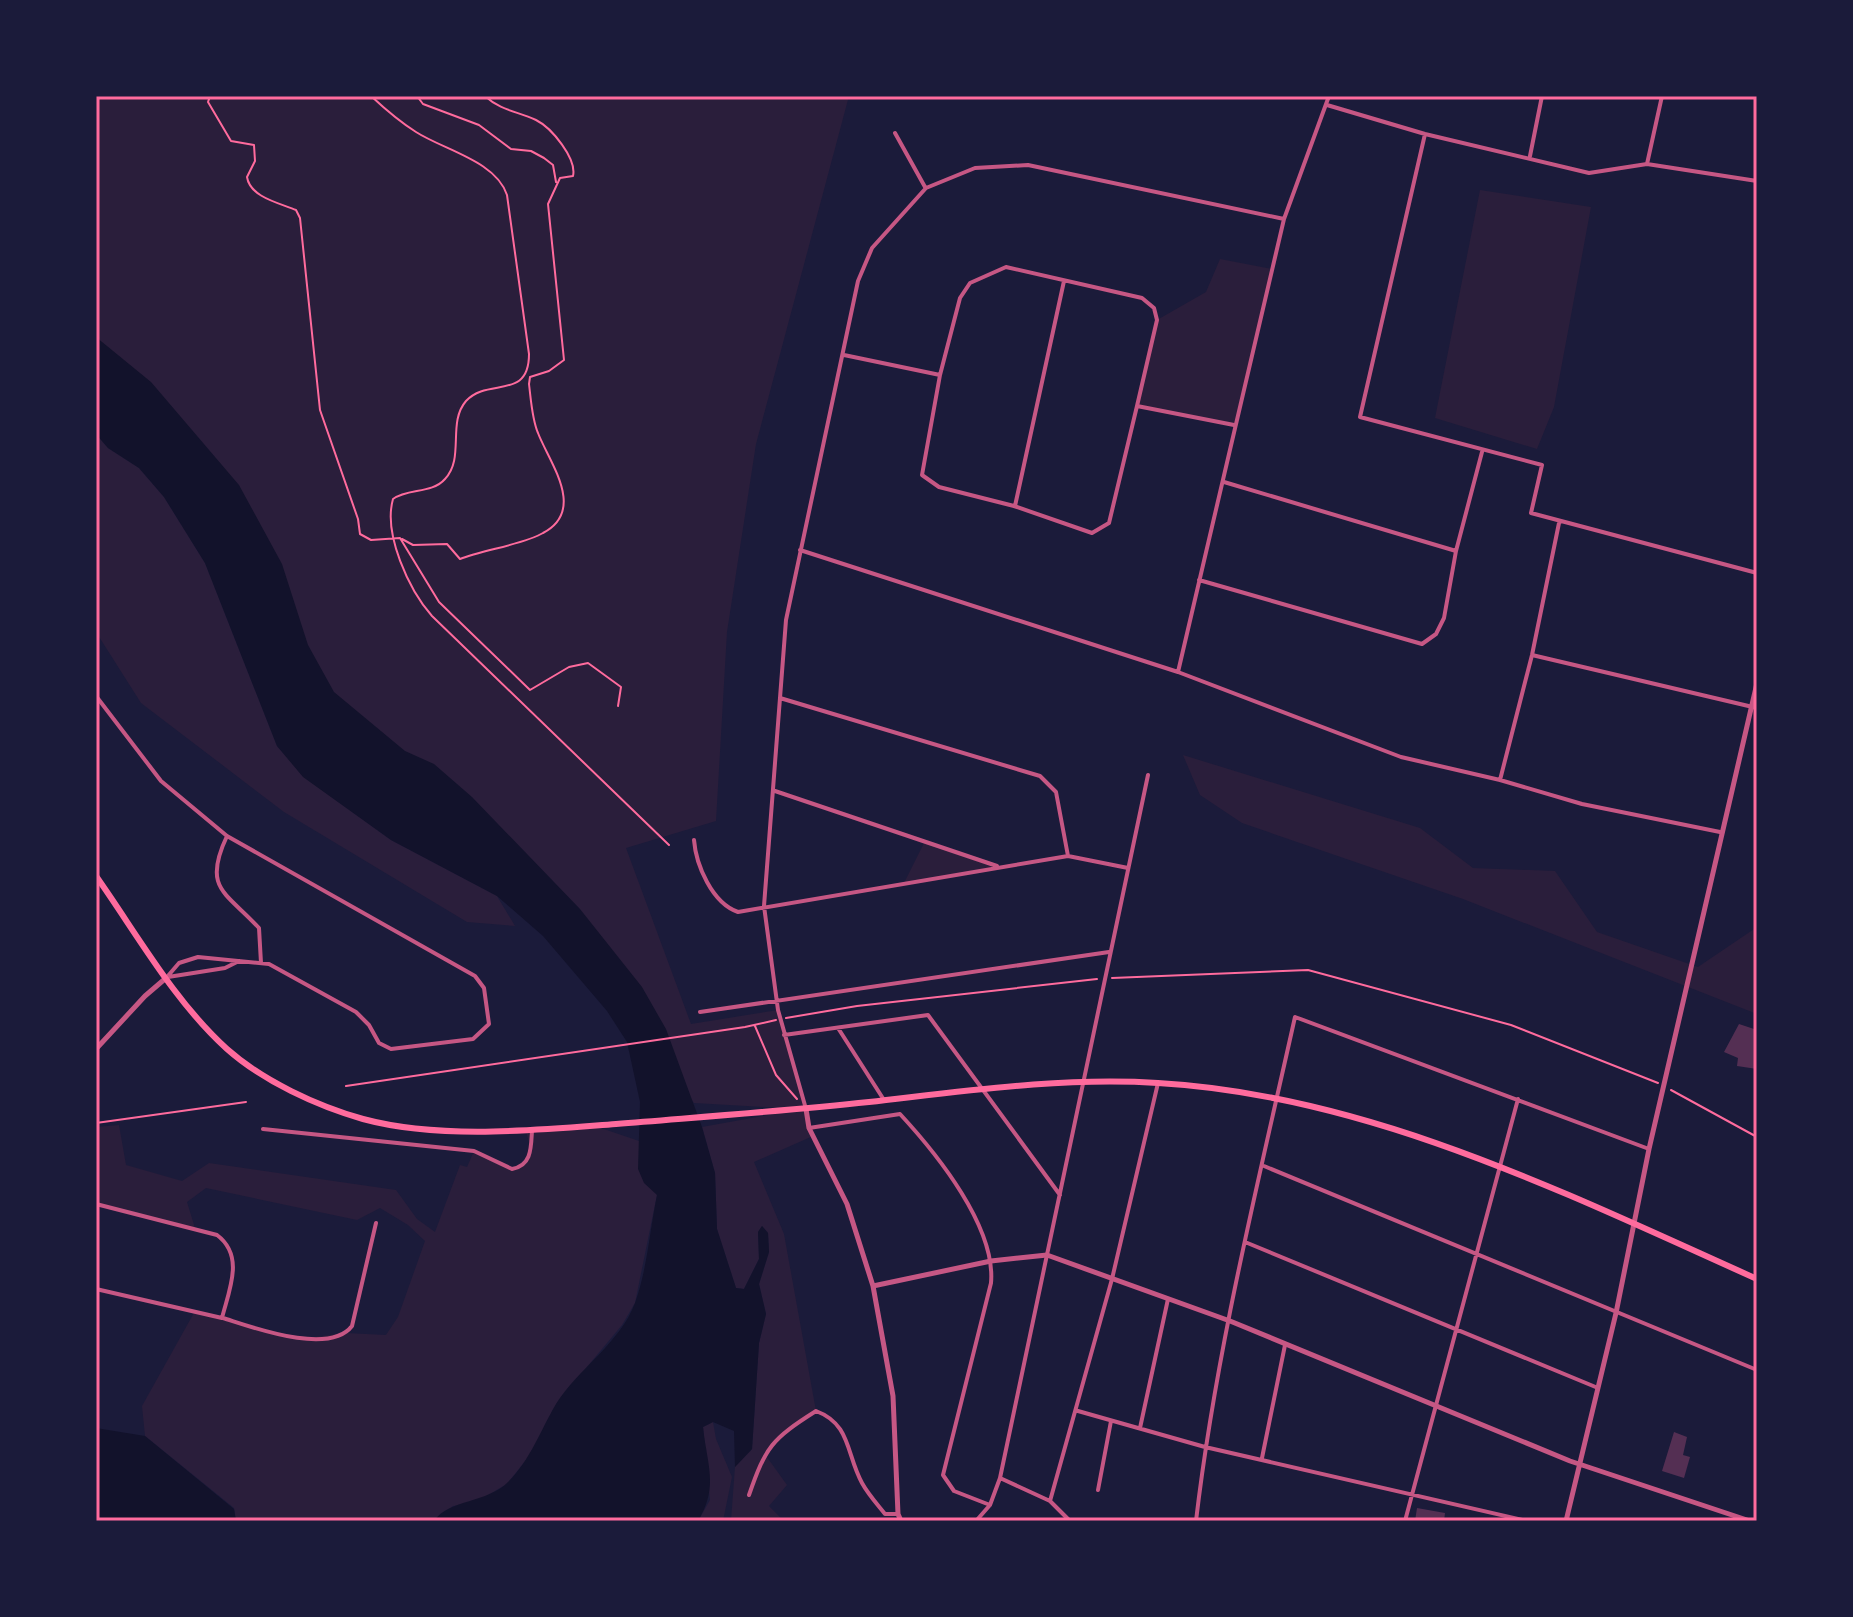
<svg xmlns="http://www.w3.org/2000/svg" width="1853" height="1617" font-family="'DejaVu Sans',sans-serif">
  <style>
    .green { fill: #2a1e3b }
    .water { fill: #12122b }
    .building { fill: #542f53 }
    .lines { fill: none; stroke-linecap: round; stroke-linejoin: round }
    .path { stroke: #ff6b9d; stroke-width: 2 }
    .minor { stroke: #c65784; stroke-width: 4 }
    .tertiary { stroke: #c65784; stroke-width: 5 }
    .primary { stroke: #ff6b9d; stroke-width: 6 }
    .neatline { fill: none; stroke: #ff6b9d; stroke-width: 3 }
  </style>
  <rect width="100%" height="100%" fill="#1b1b3a"/>
  <path class="green" d="M96,96H849L756,444L727,632L716,821L626,848L691,1024L778,1010L813,1136L754,1162L784,1234L816,1411L782,1433L764,1453L787,1485L769,1506L784,1521H731L735,1467L752,1449L759,1343L766,1314L759,1284L769,1252L768,1233L762,1226L758,1232L759,1259L744,1289L736,1288L717,1229L715,1173L702,1127L801,1109L694,1103L584,951L351,757L96,379Z
    M1480,190L1591,207L1554,407L1537,449L1435,418Z
    M1220,259L1272,269L1234,425L1137,406L1157,320L1206,292Z
    M96,434L108,448L139,468L164,497L205,563L277,746L304,777L391,840L497,896L515,926L467,922L284,812L141,703L96,632Z
    M1183,755L1420,828L1473,868L1555,871L1597,932L1698,967L1757,927V1014L1463,899L1242,823L1200,795Z
    M925,841L999,866L904,883Z
    M119,1125L126,1165L182,1181L209,1163L396,1190L417,1219L435,1232L460,1165L467,1167L474,1151L507,1169L522,1167L531,1150L526,1131L595,1126L639,1141L657,1195L635,1303L622,1325L557,1403L534,1450L507,1484L476,1502L453,1506L434,1521H236L234,1508L145,1436L142,1406L195,1311L252,1328L306,1338L346,1333L386,1335L398,1317L425,1241L408,1225L380,1208L357,1220L206,1188L187,1202L195,1228L96,1204V1127Z
    M713,1422L716,1439L732,1477L723,1521H698L710,1500L703,1427Z"/>
  <path class="water" d="M96,337L151,382L239,485L282,564L308,645L334,692L405,751L434,764L472,797L580,909L642,987L666,1029L702,1127L715,1173L717,1229L736,1288L744,1289L759,1259L758,1232L762,1226L768,1233L769,1252L759,1284L766,1314L759,1343L752,1449L735,1467L734,1431L713,1422L703,1427C707,1465 719,1486 698,1521H434C449,1499 488,1503 508,1482C531,1459 540,1431 556,1404C578,1369 620,1343 635,1303C647,1270 650,1229 657,1195L644,1183L638,1169L640,1102L627,1042L607,1011L543,936L497,896L391,840L303,777L277,746L205,563L164,497L139,468L108,448L96,434Z
    M96,1428L145,1436L234,1509L236,1521H96Z"/>
  <path class="building" d="M1739,1024L1757,1030V1069L1737,1066L1738,1058L1724,1052Z
    M1674,1432L1687,1437L1683,1455L1690,1457L1684,1478L1662,1471Z
    M1417,1508L1445,1513L1444,1521H1415Z"/>
  <g class="lines">
    <path class="path" d="M210,96L208,102L231,141L254,145L255,161L247,177C250,197 279,203 296,210L300,218L320,410L358,519L360,534L371,540L400,538L439,602L530,690L569,667L588,663L621,687L618,706
      M371,96C385,109 400,122 416,132C444,150 496,161 507,195L529,354C529,401 488,377 466,401C447,423 465,458 445,479C432,494 408,488 393,499C383,534 409,590 432,616L669,845
      M417,96L423,104L479,125L511,149L531,151L544,158L553,165L556,182
      M402,539L413,545L447,544L460,559C483,550 525,544 543,533C587,510 549,462 538,433C532,419 531,400 529,384L530,377L549,371L564,360L548,204L560,178L573,176C577,159 552,128 536,120C517,111 501,111 485,96
      M1112,978L1308,970L1511,1025L1658,1083
      M786,1018L857,1006L1097,979
      M755,1026L776,1075L797,1099
      M346,1086L745,1027L776,1020
      M1671,1090L1757,1137
      M96,1123L246,1102"/>
    <path class="minor" d="M1199,96H1213
      M1327,105L1425,134L1589,173L1647,164L1757,181
      M895,133L925,187
      M1425,134L1360,417L1542,465L1531,513L1757,573
      M1530,156L1542,96
      M1647,164L1662,96
      M844,355L940,375L922,475L939,487L1014,506L1092,533L1109,523L1137,406
      M940,375L960,298L970,283L1006,267L1142,298L1154,308L1157,320L1137,406L1234,425
      M1224,482L1456,551
      M1015,506L1064,281
      M800,550L1178,672L1401,757L1500,780L1582,804L1720,832
      M1199,580L1422,644L1436,634L1444,618L1456,551L1482,452
      M1532,655L1757,708
      M1178,672L1284,219L1329,96
      M96,696L161,781L227,836L475,976L484,988L489,1024L473,1039L391,1049L379,1043L369,1025L356,1012L269,964L198,957L179,963L167,977
      M780,698L1040,776L1056,792L1068,856
      M1500,780L1532,655L1559,523
      M775,791L997,866
      M227,836C202,889 226,892 259,928L261,963
      M694,840C696,865 712,903 738,912L1068,856L1128,868
      M168,977L225,968L239,961
      M700,1012L1109,952
      M838,1028L884,1100
      M784,1035L928,1015L1060,1195
      M806,1109L778,1010L764,906L786,620L858,281L872,248L926,188L975,168L1028,165L1284,219
      M809,1128L900,1114C937,1154 996,1227 991,1283L943,1475L954,1491L990,1505
      M263,1129L474,1151L512,1169C532,1166 531,1147 532,1130
      M1264,1166L1757,1370
      M96,1204L217,1235C245,1256 229,1290 222,1318L96,1289
      M1245,1242L1598,1388
      M223,1318C252,1327 329,1356 352,1326L376,1223
      M1078,1411L1205,1447L1527,1521
      M1140,1428L1168,1299
      M1262,1458L1285,1345
      M1000,1478L1050,1501L1070,1521
      M1098,1490L1111,1421
      M749,1495C766,1446 772,1439 816,1411C851,1424 846,1454 862,1483C868,1494 877,1504 885,1514H898
      M1050,1501L1112,1279L1158,1083
      M976,1521L990,1505L1000,1478L1148,775
      M1196,1521C1216,1351 1258,1183 1295,1017L1649,1149
      M1405,1521L1518,1099"/>
    <path class="tertiary" d="M96,1049L145,996L166,978
      M806,1109L809,1128L847,1204L873,1286L893,1396L898,1514L901,1521
      M873,1286L991,1261L1047,1255L1230,1321L1570,1461L1750,1521
      M1566,1521L1616,1313L1649,1149L1757,683"/>
    <path class="primary" d="M96,876C137,934 174,1001 227,1049C263,1081 317,1106 363,1119C441,1140 537,1130 616,1124C700,1117 785,1111 869,1102C966,1091 1060,1077 1158,1083C1369,1095 1567,1194 1757,1279"/>
  </g>
  <rect width="1853" height="1617" fill="none" stroke="#1b1b3a" stroke-width="196"/>
  <rect x="98" y="98" width="1657" height="1421" class="neatline"/>
</svg>
